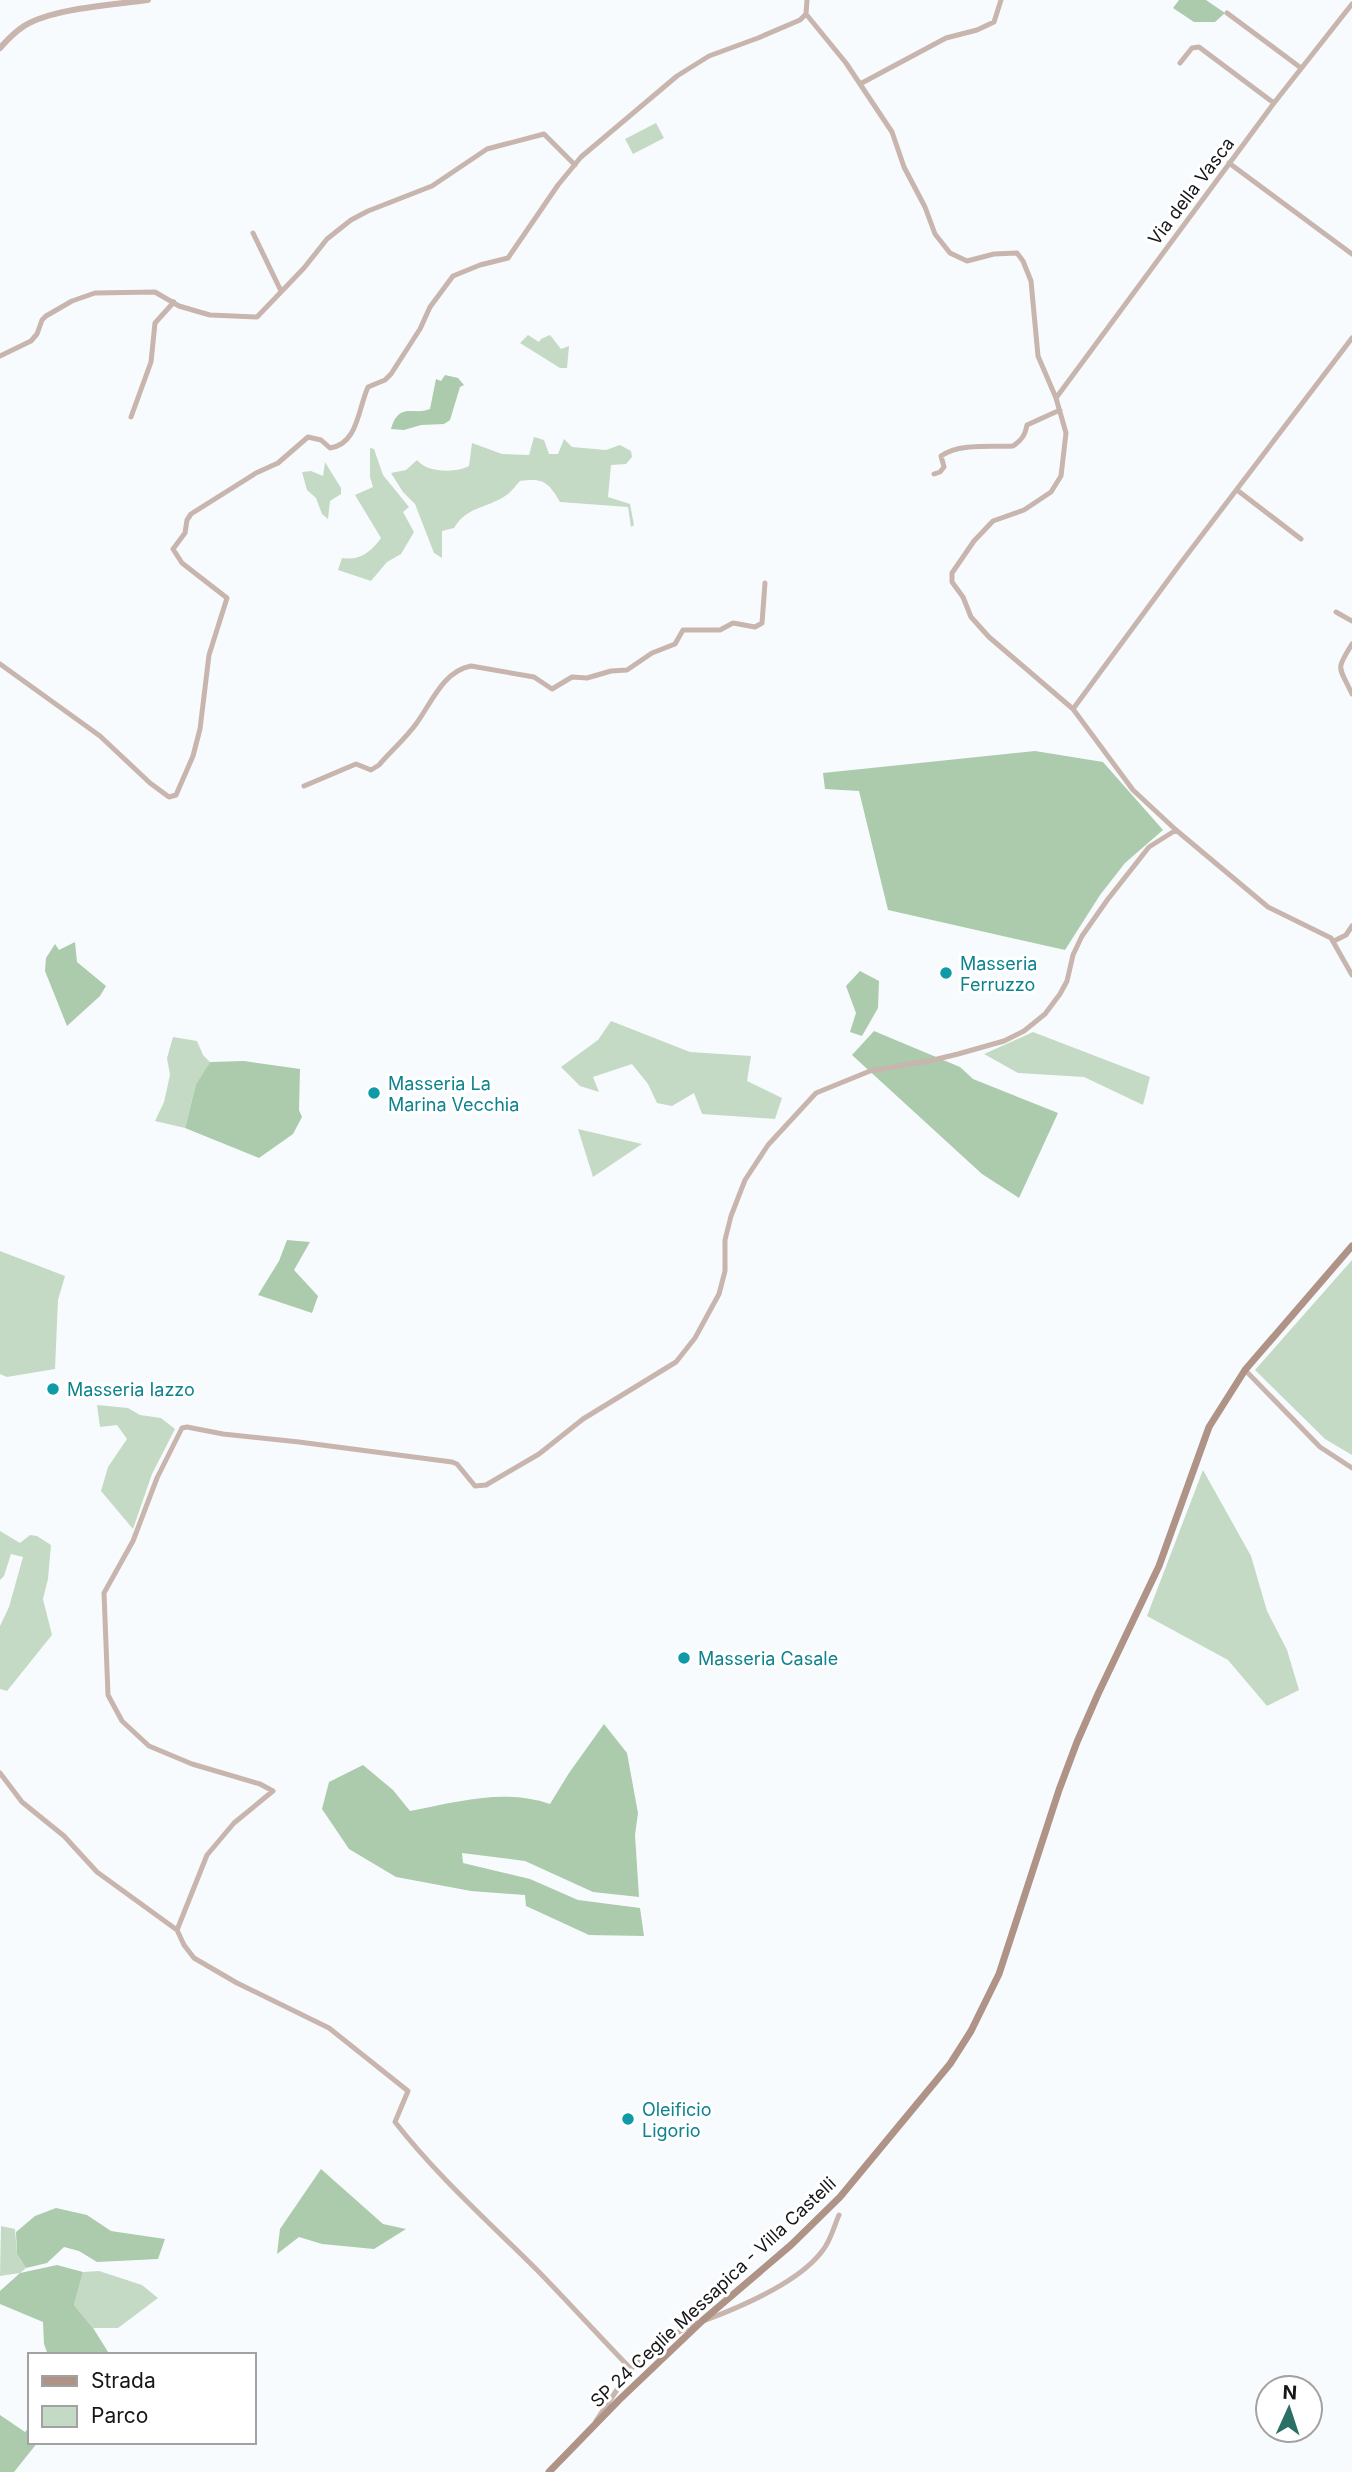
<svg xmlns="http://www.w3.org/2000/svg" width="1352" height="2472" font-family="Inter,sans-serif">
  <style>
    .green { fill: #c4dac5 }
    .forest { fill: #abcbac }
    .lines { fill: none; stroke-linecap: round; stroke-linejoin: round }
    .minor { stroke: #c8b5ad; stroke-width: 5 }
    .tertiary { stroke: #c8b5ad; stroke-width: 6 }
    .secondary { stroke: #af9387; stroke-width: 7 }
    .culture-dot { fill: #0f9aa8; stroke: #fff; stroke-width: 2.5 }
    .labels { text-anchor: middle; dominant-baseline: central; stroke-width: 6; stroke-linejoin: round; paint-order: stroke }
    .street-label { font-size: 18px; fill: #161719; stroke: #fff }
    .culture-label { font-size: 18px; fill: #0d838f; stroke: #fff; text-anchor: start }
  </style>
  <rect width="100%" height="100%" fill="#f8fbfe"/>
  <path class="green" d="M656,123L664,138L633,154L625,139Z
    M528,335L539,342L541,339L550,335L561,349L569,346L567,368H560L520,343Z
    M534,437L544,440L549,454H558L564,439L572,447L606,450L620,445L631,451L632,457L626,464L611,465L608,497L630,504L634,525L631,527L628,507L560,502C548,482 544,478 520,481C516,485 512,491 508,494C488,509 468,505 454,528L442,531V558L434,553L415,504L403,492L391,473L406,470L417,460C427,473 456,473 469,466L472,443L502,454L529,455Z
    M370,448L374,449L383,475L409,507L403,512L414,532L401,554L387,562L371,581L338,570L342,558C360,561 371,552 381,538L355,495L373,487L370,477Z
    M325,462L341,488V494L330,501L328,519L322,514L316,498L307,490L302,472L311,471L323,476Z
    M611,1021L690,1052L751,1056L747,1081L782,1098L775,1119L702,1114L694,1093L672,1106L657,1103L648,1084L632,1064L593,1077L599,1092L580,1086L561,1067L598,1040Z
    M1033,1032L1150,1077L1143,1105L1084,1077L1018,1073L984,1054Z
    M173,1037L197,1041L203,1055L210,1062L196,1084L185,1128L155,1121L164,1102L170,1075L167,1058Z
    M578,1129L642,1144L593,1177Z
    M0,1251L65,1276L58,1300L55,1369L7,1377L0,1374Z
    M1352,1260V1455L1325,1439L1255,1370Z
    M97,1405L128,1408L140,1415L161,1418L175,1429L152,1474L133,1529L101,1491L108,1467L127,1439L117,1425L100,1427Z
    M1203,1470L1251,1556L1267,1611L1287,1650L1299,1690L1267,1706L1228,1660L1147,1616Z
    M0,1531L20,1543L30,1535L37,1536L51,1545L48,1579L43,1599L52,1635L7,1691L0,1689V1626L9,1607L23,1557L11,1554L4,1576L0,1580Z
    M1,2226L15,2229L17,2254L26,2268L20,2273L0,2276Z
    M99,2271L142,2285L158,2298L118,2328H93L74,2305L83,2272Z"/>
  <path class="forest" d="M1179,0H1206L1225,13L1215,22H1194L1173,8Z
    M445,375L458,378L464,385L460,387L450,420L444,424L421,425L404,430L391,429C399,401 414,416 430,409L436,379L441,381Z
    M1035,751L1103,762L1163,830L1125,863L1100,895L1065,950L888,910L859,791L825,789L823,773Z
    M75,942L77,962L106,986L100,996L67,1026L45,971L46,958L55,944L59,950Z
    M860,971L879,981L878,1008L862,1036L850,1032L856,1013L846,986Z
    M874,1031L960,1067L973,1079L1058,1113L1019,1198L982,1174L852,1055Z
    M244,1061L300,1069L299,1110L302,1117L293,1134L259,1158L185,1128L196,1084L210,1062Z
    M287,1240L310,1242L294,1270L318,1296L312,1313L258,1295L279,1261Z
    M604,1724L627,1753L638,1813L635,1835L639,1897L593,1892L525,1861L462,1853L463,1863L530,1879L578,1900L640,1908L644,1936L589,1935L526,1906L525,1895L471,1891L396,1877L349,1849L322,1809L329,1782L363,1765L393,1790L410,1811C457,1802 504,1788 550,1804L569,1773Z
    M321,2169L383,2224L406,2229L374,2249L322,2244L299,2237L277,2254L280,2229Z
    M56,2208L87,2215L111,2231L165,2239L158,2259L97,2262L79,2251L64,2247L47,2263L26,2268L17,2254L16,2232L35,2216Z
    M57,2265L83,2272L74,2305L93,2328L110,2355H48L44,2344L43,2322L0,2304V2291L20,2273Z
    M0,2415L25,2432L30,2426V2442H38L14,2472H0Z"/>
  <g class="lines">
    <path class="minor" d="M807,0L806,14L846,63L892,132L904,167L925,207L935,234L950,253L967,261L994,254L1017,253L1023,261L1031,281L1038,356L1056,398L1066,433L1061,476L1051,492L1024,510L993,521L974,541L952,573V582L963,597L971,617L989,637L1073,709L1133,790L1176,830L1268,907L1331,938L1352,975
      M1227,13L1301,68
      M1180,63L1192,48L1199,47L1274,103
      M860,84L946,38L977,30L994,22L1001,0
      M1229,163L1352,254
      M253,233L281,291
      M0,356L31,341L37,334L42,320L46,316L72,301L95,293L155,292L179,306L196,311L210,315L257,317L304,268L327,239L351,220L368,211L432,186L487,149L544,134L575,165
      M1056,398L1274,103L1352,4
      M131,417L151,362L155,323L174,302
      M934,474L940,472L944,467L941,456C960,443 990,447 1013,446C1022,440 1025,435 1027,425L1060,410
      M1237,490L1301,539
      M1336,612L1352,621
      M1352,644C1335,671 1339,666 1352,694
      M0,664L100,736L150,783L169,797L176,795L193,756L200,729L209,655L227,598L182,563L173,549L185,533L187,520L191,514L256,473L278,463L308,437L321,440L330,448C358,444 358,409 368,387L385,380L391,374L420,329L430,307L453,276L480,265L508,258L558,185L581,157L677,76L709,56L758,38L800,20L806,14
      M1073,709L1180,564L1352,338
      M304,786L356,764L371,770L379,765C391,751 405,739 416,724C431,704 443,671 471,666L534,677L552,689L572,677L587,678L611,671L627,670L652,653L675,644L683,630H720L733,623L755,627L762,623L765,583
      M1334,941L1346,935L1352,926
      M1245,1370L1320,1447L1352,1468
      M0,1773L22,1802L64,1836L97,1872L177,1930L184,1945L194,1958L237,1983L329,2028L408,2091L395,2122C438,2177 490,2223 539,2272C570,2304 600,2337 631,2369
      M177,1930L207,1855L234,1823L273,1791L260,1784L192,1764L149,1746L122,1721L108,1695L104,1593L133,1541L157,1478L182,1428L187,1427L223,1434L299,1442L452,1462L457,1464L475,1486L486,1485L539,1454L583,1419L676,1362L695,1338L719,1294L725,1271V1240L731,1216L745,1180L768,1145L816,1093L870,1071L929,1061L958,1054L1004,1041L1024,1031L1045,1014L1060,994L1067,981L1073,955L1082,936L1108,899L1149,847L1176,830
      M706,2320C743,2306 800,2282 823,2250C831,2240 834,2226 839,2215
      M596,2421L631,2369L666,2338L697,2323"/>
    <path class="tertiary" d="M0,48C7,40 15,32 24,26C53,8 113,5 148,0"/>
    <path class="secondary" d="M549,2472L619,2400L702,2321L791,2245L840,2197L950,2064L971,2031L999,1974L1059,1790L1077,1742L1098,1694L1159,1566L1209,1427L1245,1370L1352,1246"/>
  </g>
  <g class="culture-dot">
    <circle cx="946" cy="973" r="7"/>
    <circle cx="374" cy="1093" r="7"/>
    <circle cx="53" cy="1389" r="7"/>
    <circle cx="684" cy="1658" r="7"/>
    <circle cx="628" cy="2119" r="7"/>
  </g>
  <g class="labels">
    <g class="street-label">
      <text transform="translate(1191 191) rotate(-53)">Via della Vasca</text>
      <text transform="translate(713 2292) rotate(-43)">SP 24 Ceglie Messapica - Villa Castelli</text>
    </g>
    <g class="culture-label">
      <text x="960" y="963">Masseria<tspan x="960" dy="21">Ferruzzo</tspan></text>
      <text x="388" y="1083">Masseria La<tspan x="388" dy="21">Marina Vecchia</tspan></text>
      <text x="67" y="1389">Masseria Iazzo</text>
      <text x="698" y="1658">Masseria Casale</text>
      <text x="642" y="2109">Oleificio<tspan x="642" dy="21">Ligorio</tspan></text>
    </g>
  </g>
  <rect x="28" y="2353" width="228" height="91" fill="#ffffff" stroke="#a2a2a3" stroke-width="2"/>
  <rect x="42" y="2376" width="35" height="10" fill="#af9387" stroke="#a2a2a3" stroke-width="2"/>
  <text x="91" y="2388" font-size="21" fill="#161719">Strada</text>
  <rect x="42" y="2406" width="35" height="21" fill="#c4dac5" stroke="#a2a2a3" stroke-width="2"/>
  <text x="91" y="2423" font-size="21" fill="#161719">Parco</text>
  <g transform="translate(1289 2409) rotate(3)"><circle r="33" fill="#ffffff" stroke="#a2a2a3" stroke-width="2"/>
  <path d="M0-5L12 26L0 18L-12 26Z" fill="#2a7066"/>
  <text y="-10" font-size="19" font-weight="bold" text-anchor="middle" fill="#161719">N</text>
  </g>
</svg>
